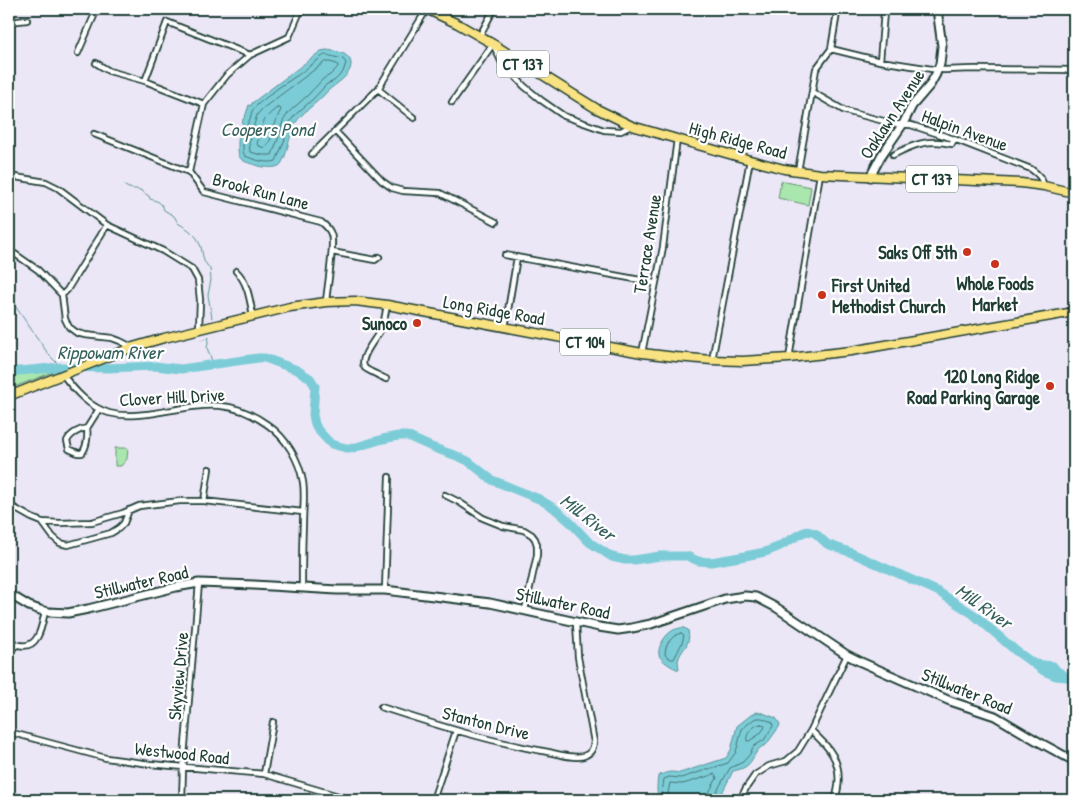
<svg xmlns="http://www.w3.org/2000/svg" width="1083" height="809" font-family="'Patrick Hand',sans-serif">
  <style>
    .green { fill: #a9e7ae; stroke: #649271 }
    .water { fill: #7cccd7; stroke: #579396 }
    .lines { fill: none; stroke-linecap: round; stroke-linejoin: round }
    .shore { stroke: #447675; stroke-width: 1 }
    .stream { stroke: #579396; stroke-width: 1 }
    .river { stroke: #7cccd7; stroke-width: 9 }
    .street-casing { stroke: #1f3d34; stroke-width: 8 }
    .secondary-casing { stroke: #1f3d34; stroke-width: 11 }
    .primary-casing { stroke: #1f3d34; stroke-width: 11 }
    .street { stroke: #fff; stroke-width: 4.5 }
    .secondary { stroke: #fff; stroke-width: 7 }
    .primary { stroke: #f8e281; stroke-width: 8 }
    .poi-dot { fill: #c8321e; stroke: #fff; stroke-width: 2 }
    .labels { text-anchor: middle; dominant-baseline: central; stroke-width: 4.5; stroke-linejoin: round; paint-order: stroke }
    .shield { fill: #fff; stroke: #627771; stroke-width: 1 }
    .shield-label { font-size: 16px; font-weight: bold; fill: #1f3d34 }
    .street-label { font-size: 18px; fill: #1f3d34; stroke: #fff }
    .poi-label { font-size: 18px; font-weight: bold; fill: #1f3d34; stroke: #fff; text-anchor: end }
    .water-label { font-size: 19px; font-style: italic; fill: #36615d; stroke: #fff }
  </style>
  <rect width="100%" height="100%" fill="#ece7f6"/>
  <filter id="ink" filterUnits="userSpaceOnUse"><feTurbulence type="fractalNoise" baseFrequency=".02" numOctaves="2"/><feDisplacementMap in="SourceGraphic" scale="10" xChannelSelector="R" yChannelSelector="G"/><feConvolveMatrix kernelMatrix="1 2 1 2 8 2 1 2 1" color-interpolation-filters="sRGB"/></filter>
  <g filter="url(#ink)">
    <path class="green" d="M781,181L811,187L808,205L778,198Z
      M52,364L61,369L9,389V370Z
      M115,448H128L127,459L121,466H115Z"/>
    <path class="water" d="M326,50C335,51 349,52 351,63C352,77 332,85 325,94C316,104 301,113 295,124C289,134 288,154 281,164C277,169 268,167 263,167C259,166 255,165 252,164C239,160 238,158 238,145C238,143 238,138 239,137C239,135 241,133 242,130C243,127 242,122 243,119L245,117L249,105L251,106L252,103L321,51Z
      M680,628H684L688,630C692,646 680,649 678,661C678,664 679,667 679,670C673,668 661,661 659,655C657,647 666,634 672,631C674,629 677,629 680,628Z
      M757,712L763,713L776,718L780,724L779,727L766,745C754,748 755,761 745,767C742,769 737,770 733,771L720,797L716,800L659,799C656,792 657,784 658,776C667,772 670,771 680,773L726,758L731,750L737,726L751,715Z"/>
    <g class="lines">
      <path class="shore" d="M326,55L343,59L346,63L343,72L334,81L327,84L313,99L295,115L290,122L284,142L276,161C267,164 255,160 245,156L243,152V139L246,135L248,123L250,119L252,111L257,105L278,88L298,75L323,56Z
        M325,62H330L337,64L338,67L330,75L323,79L308,95L289,112L283,121L278,139L272,155H262L250,152L249,142L253,134L254,125L257,115L262,109Z
        M277,108H280L281,110C274,121 273,141 265,148L259,146L257,143C265,125 258,122 277,108Z
        M681,633L684,635L682,643L674,659H671L665,655C665,644 671,636 681,633Z
        M761,724L764,725L765,727L760,734L749,741H747C745,734 753,725 761,724Z
        M663,800L662,793L664,779L669,777L681,778L728,763L736,752L742,729L754,719L757,718H762L772,722L773,726L764,740L753,747L750,754L743,762L730,768L714,796V800
        M670,800L668,793L670,783L683,784L715,774L717,778L708,794L707,800"/>
      <path class="stream" d="M125,186C131,190 134,188 140,190C143,191 146,195 149,196L150,199C157,201 162,202 164,210L174,216L178,223L189,230L197,238L201,247L204,261L210,269L211,280L208,295L212,318
        M9,297L49,355L57,363L63,367
        M201,340L209,337L207,348L211,358L212,365"/>
      <path class="river" d="M9,371H19L63,367L107,368L155,366L181,369L258,358H265L297,370L310,378L315,386L313,415L315,424L318,430L331,444L346,448H353L383,439L398,436H407L434,448L457,456L468,461L492,480L539,499L554,508L569,521L589,542L612,557L625,560H634L660,556H687L698,561L711,562L740,557L765,552L778,547L802,533L807,531L815,533L827,544L852,553L937,591L973,614L1016,651L1044,671L1056,676L1066,677L1074,679
        M1035,664L1053,666L1056,670L1065,676"/>
      <defs>
        <path id="street" d="M9,22L27,20
          M479,37L494,9
          M831,49L880,61L932,69L944,70L974,69L1074,70
          M78,53L97,9
          M880,61L884,12
          M96,63L109,71L145,81L204,104
          M145,81L167,22L250,55
          M378,89L414,118
          M812,92L845,111L895,124L911,125L954,139L1031,169C1038,174 1042,178 1044,186
          M9,99L13,100
          M452,102L493,44L501,61L524,86L541,100L564,116L604,130L621,131L631,126
          M335,131L382,181L392,188L403,191L440,193L496,222
          M94,134L189,172L204,192L321,222C325,225 329,228 331,234C335,244 327,288 326,302
          M312,154L378,89L427,9
          M893,155C914,144 928,139 952,144L954,139
          M798,171L816,69L831,49L837,13
          M189,172L204,104L227,75L250,55L289,37L301,9
          M9,176L46,182L58,188L107,225L163,251L192,269L198,280L200,300L199,329
          M332,252L375,260L379,257
          M9,253L15,254L38,270L62,295L65,319L69,327L77,333L85,335L112,338L120,341L132,347
          M505,255L651,282L655,284
          M236,271C248,282 250,301 253,316
          M62,295L67,290L107,225
          M505,328L517,257
          M642,353L663,247L677,139
          M789,358L820,174
          M712,360L750,160
          M63,375C75,391 89,407 109,413C124,417 140,415 155,413C199,406 228,396 268,425C286,438 299,459 303,482C305,495 303,510 303,523C302,545 302,567 302,588
          M386,379C381,376 368,371 365,368C357,359 377,338 381,329C384,321 386,313 387,305
          M87,428C88,436 87,447 82,453H78L69,449L67,441C70,434 80,429 87,428L99,409
          M445,495L459,502L483,518L503,526L524,530L532,535L535,539L537,545V555L525,610
          M204,501L209,469
          M9,505L32,518L42,522L60,523L92,522L123,513L139,506L180,501H204L303,512
          M42,522L53,537L60,543L68,545L111,533L119,528L124,523L129,510
          M385,590L389,477
          M9,639C13,641 15,644 19,645C39,650 42,625 45,611
          M9,650L17,645
          M381,707C436,725 491,742 548,752C558,754 577,760 586,755C592,752 593,748 594,742L578,657L576,622
          M811,730C817,737 825,743 830,751C841,766 840,784 835,800
          M9,732L106,758L150,764L264,774L352,800
          M264,774L273,722
          M182,800L183,768L199,583
          M433,800L456,731
          M740,800L746,788L755,775L769,766L786,761L798,751L811,730L847,655"/>
        <path id="secondary" d="M870,177L881,156L903,124L912,106L930,85L936,74L940,64L942,46L937,9
          M9,594L29,606L40,610L49,612L68,613L88,609L176,587L199,583L254,585L337,590H385L490,603L599,627L618,630L632,628L651,624L725,599L745,596L756,597L777,608L847,655L861,662L950,701L995,716L1039,742L1074,761"/>
        <path id="primary" d="M426,9L458,24L493,44L597,109L632,126L663,135L750,160L784,169L820,174L1021,183L1044,186L1074,193
          M9,396L133,347L164,338L290,307L326,302L355,301L387,305L642,353L676,357L712,360L742,361L789,358L851,351L1074,312"/>
      </defs>
      <use href="#street" class="street-casing"/>
      <use href="#secondary" class="secondary-casing"/>
      <use href="#primary" class="primary-casing"/>
      <use href="#street" class="street"/>
      <use href="#secondary" class="secondary"/>
      <use href="#primary" class="primary"/>
    </g>
  </g>
  <g class="poi-dot">
    <circle cx="967" cy="252" r="5"/>
    <circle cx="995" cy="264" r="5"/>
    <circle cx="822" cy="295" r="5"/>
    <circle cx="417" cy="323" r="5"/>
    <circle cx="1050" cy="386" r="5"/>
  </g>
  <g class="labels">
    <g class="shield">
      <rect x="497" y="50.5" width="52" height="27" rx="4"/>
      <rect x="906" y="165.5" width="52" height="27" rx="4"/>
      <rect x="560" y="328.5" width="50" height="27" rx="4"/>
    </g>
    <g class="shield-label">
      <text x="523" y="64">CT 137</text>
      <text x="932" y="179">CT 137</text>
      <text x="585" y="342">CT 104</text>
    </g>
    <g class="street-label">
      <text transform="translate(892 114) rotate(-57)">Oaklawn Avenue</text>
      <text transform="translate(965 130) rotate(20)">Halpin Avenue</text>
      <text transform="translate(738 140) rotate(15)">High Ridge Road</text>
      <text transform="translate(261 191) rotate(15)">Brook Run Lane</text>
      <text transform="translate(647 244) rotate(-81)">Terrace Avenue</text>
      <text transform="translate(494 310) rotate(10)">Long Ridge Road</text>
      <text transform="translate(172 397) rotate(-3)">Clover Hill Drive</text>
      <text transform="translate(141 582) rotate(-13)">Stillwater Road</text>
      <text transform="translate(563 603) rotate(12)">Stillwater Road</text>
      <text transform="translate(178 676) rotate(-85)">Skyview Drive</text>
      <text transform="translate(967 691) rotate(22)">Stillwater Road</text>
      <text transform="translate(486 723) rotate(14)">Stanton Drive</text>
      <text transform="translate(182 753) rotate(6)">Westwood Road</text>
    </g>
    <g class="poi-label">
      <text x="957" y="252">Saks Off 5th</text>
      <text x="995" y="283" text-anchor="middle">Whole Foods<tspan x="995" dy="21">Market</tspan></text>
      <text x="832" y="285" text-anchor="start">First United<tspan x="832" dy="21">Methodist Church</tspan></text>
      <text x="407" y="323">Sunoco</text>
      <text x="1040" y="376">120 Long Ridge<tspan x="1040" dy="21">Road Parking Garage</tspan></text>
    </g>
    <g class="water-label">
      <text x="267" y="129">Coopers Pond</text>
      <text x="110" y="352">Rippowam River</text>
      <text transform="translate(588 517) rotate(38)">Mill River</text>
      <text transform="translate(984 606) rotate(35)">Mill River</text>
    </g>
  </g>
  <rect width="1083" height="809" fill="none" stroke="#fff" stroke-width="30"/>
  <rect x="15" y="15" width="1053" height="779" fill="none" stroke="#1f3d34" stroke-width="2" filter="url(#ink)"/>
</svg>
